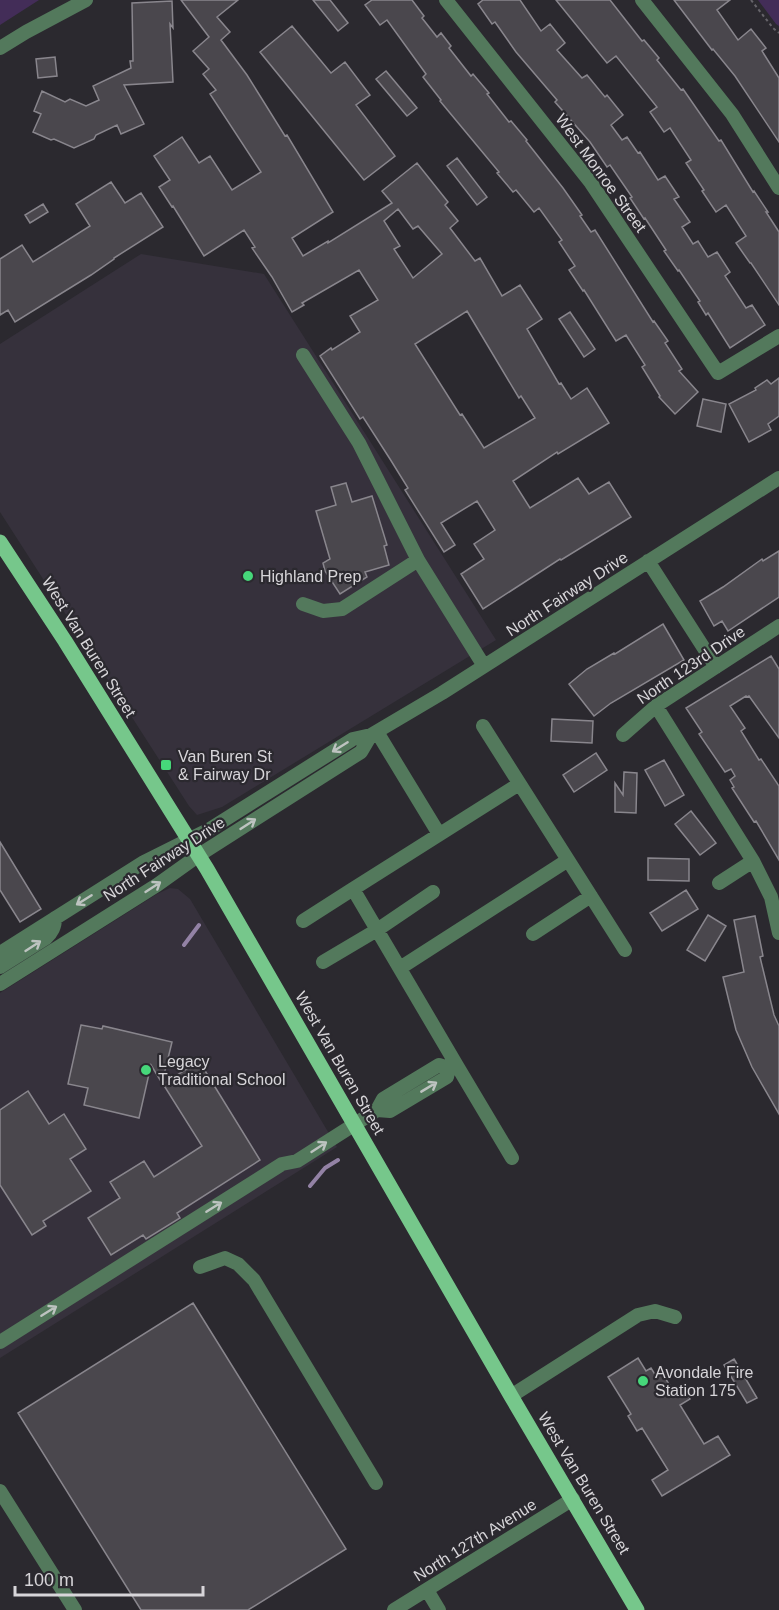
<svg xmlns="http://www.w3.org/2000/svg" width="779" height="1610" font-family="Helvetica,sans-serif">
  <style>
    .built { fill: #36313c }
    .green { fill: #432d58 }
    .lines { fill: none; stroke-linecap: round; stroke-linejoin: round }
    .stream { stroke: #9382a5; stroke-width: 4 }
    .building { fill: #4a474d; stroke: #89868d; stroke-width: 1.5; fill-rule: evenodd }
    .path { stroke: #66646a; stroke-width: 2; stroke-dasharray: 3 3; stroke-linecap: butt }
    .minor { stroke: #53795c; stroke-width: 14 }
    .major { stroke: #76c78b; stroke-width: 15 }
    .oneway { stroke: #bdc3c0 }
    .poi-dot { fill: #46d77a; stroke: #2b292f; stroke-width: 2 }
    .labels { text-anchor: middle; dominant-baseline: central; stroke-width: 4.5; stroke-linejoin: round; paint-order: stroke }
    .street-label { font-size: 16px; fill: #d7d5d9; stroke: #2b292f }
    .poi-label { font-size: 16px; fill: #d7d5d9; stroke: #2b292f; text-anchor: start }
  </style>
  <rect width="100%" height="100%" fill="#2b292f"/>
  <path class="built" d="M141,254L264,274L496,640L222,807L197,815L189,806L0,512V344Z
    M170,888L178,889L190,899L337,1147L0,1358V993L157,894Z"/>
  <path class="green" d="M0,0H39L0,25Z
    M758,0H779V26L776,24Z"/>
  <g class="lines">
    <path class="stream" d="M184,945L199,925
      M310,1186L325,1168L338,1160"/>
  </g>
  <path class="building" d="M181,0H238L217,17L230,32L221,40L247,75L285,136L287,135L333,212L292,238L303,256L328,241V243L392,203L382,191L417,163L448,202L445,205L458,221L450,228L475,261L480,258L502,296L520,285L542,319L527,329L559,384L561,383L571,399L587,388L609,423L558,454L557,452L513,481L530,508L578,478L589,494L609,482L631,517L561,560L560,559L483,609L461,574L484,559L474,544L495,530L477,501L441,523L455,545L444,552L405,490L408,488L390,459L363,417L360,419L320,356L331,348L332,350L360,332L350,316L378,300L359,270L302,303L304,305L292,312L272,277L252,248L255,247L244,230L204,256L173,206L172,207L159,187L170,180L154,156L182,137L199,163L210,156L232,190L261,172L210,94L216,90L203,74L209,69L193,51L209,37ZM398,209L413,229L418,226L442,254L413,278L394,249L400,246L384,221ZM467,311L519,398L521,396L535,418L484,448L462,414L460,415L415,344Z
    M313,0H330L348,23L338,31Z
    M372,0H412L424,16L422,18L437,37L441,33L451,46L449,48L471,76L473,74L489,93L487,94L509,122L511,121L527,140L526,141L563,188L582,215L580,216L591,232L595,230L653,322L654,321L668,341L665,343L682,369L679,371L698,392L675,414L659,397L660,396L642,367L645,365L626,335L616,341L584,290L583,291L569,270L575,266L559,242L562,240L539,208L534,212L516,190L513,192L497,173L499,172L440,101L441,100L423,77L426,74L387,20L380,25L365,5Z
    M483,0H520L541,31L550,24L565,43L557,50L582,78L587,75L605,97L607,95L623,115L611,125L622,140L627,137L638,153L640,152L658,180L665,176L679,197L674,199L690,222L682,227L693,244L698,241L708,257L717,252L730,272L725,276L746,308L752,305L765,325L730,348L708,313L706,315L698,302L700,301L679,270L678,271L664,251L666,250L645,218L644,219L630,198L632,197L610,165L607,167L590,142L555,102L557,100L516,52L495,22L492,24L478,4Z
    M556,0H610L642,41L644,40L659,58L657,60L681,90L683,89L719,141L721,140L753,192L754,191L768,212H766L779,232V305L751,263H750L736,243L746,236L726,205L716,212L702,191L704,190L686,163L691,160L670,128L664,132L650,112L657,107L616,56L607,63Z
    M674,0H730L717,10L738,40L751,29L766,48L762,51L779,78V142L735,76L713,49L712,50Z
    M172,1L173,28L170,24L173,82L124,85L144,124L121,134L117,125L96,135L94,139L74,148L54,139L51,140L33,132L41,114L34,111L42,91L65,102L70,99L86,106L99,100L93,86L131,68L130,61H133L132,3Z
    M292,26L331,73L345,62L370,95L356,105L395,156L364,180L260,52Z
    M55,57L57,76L38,78L36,59Z
    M386,71L417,108L407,116L376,79Z
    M457,158L487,197L477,205L447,166Z
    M111,182L125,203L141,193L163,227L114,258V259L91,275L15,322L8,310L0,315V259L22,245L33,262L90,226L76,204Z
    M43,204L48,212L30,223L25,215Z
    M570,312L595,349L584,357L559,319Z
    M779,378V416L768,424L771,430L749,442L729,404L756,390L755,388L767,380L771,384Z
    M703,399L726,404L721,432L697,426Z
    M346,483L352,502L372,496L387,545L384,546L389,565L365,572L367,577L340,594L325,571L323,563L330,559L316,511L336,505L331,487Z
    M779,551V597L728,631L722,621L714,626L700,601L723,587L762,559L763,561Z
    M663,624L684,660L611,703L594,716L569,684L587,669L614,653L615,654Z
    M771,656L779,669V738L749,696L747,697L746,696L730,706L745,728L741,731L759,760L761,759L779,786V860L756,821L754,822L732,788L734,787L730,780L735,776L731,769L725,772L699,734L702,732L686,708Z
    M552,719L593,721L592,743L551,741Z
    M596,753L607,770L574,792L563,775Z
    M664,760L684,795L665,806L645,770Z
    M624,772L637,773L636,813L615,812V783L623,795Z
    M691,811L716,843L700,855L675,824Z
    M0,842L41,909L20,922L0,890Z
    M648,858L689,859V881L648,880Z
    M686,890L698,909L662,931L650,913Z
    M708,915L726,926L705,961L687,950Z
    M755,916L763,956L760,957L774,1015L779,1026V1114L752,1067L736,1030L723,977L744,972L734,920Z
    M81,1025L102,1029L103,1026L172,1042L162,1083L151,1065L139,1118L84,1105L88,1088L68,1084Z
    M199,1061L260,1160L177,1213L180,1218L146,1239L143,1235L111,1255L88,1218L120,1198L110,1182L144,1161L154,1177L202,1146L163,1084Z
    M28,1091L49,1124L64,1114L86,1149L70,1159L91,1191L43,1221L46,1226L32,1235L0,1185V1110Z
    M193,1303L346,1549L248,1610H141L18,1413Z
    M638,1358L646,1371L651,1368L656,1376L662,1373L674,1392L683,1386L690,1399L680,1405L704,1444L718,1436L730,1455L662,1496L652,1480L668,1470L642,1428L637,1431L628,1416L631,1414L608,1377Z
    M734,1359L757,1398L747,1403L724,1365Z"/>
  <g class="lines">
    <path class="path" d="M751,0L773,28L779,33"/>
    <path class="minor" d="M446,0L591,183L718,373L779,336
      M642,0L732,114L779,188
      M0,48L26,32L86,0
      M303,355L359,443L418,560L484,666
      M648,561L716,667
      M303,604L323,611L342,609L418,560
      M656,706L753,861L771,897L779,933
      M483,726L568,860
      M377,732L439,834
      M623,735L656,706L779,626
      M719,883L753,861
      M353,889L519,784
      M303,921L353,889L456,1064
      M533,934L591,896
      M0,953L144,862L210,829L353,739L371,735L442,693L779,478
      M323,962L377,930L433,892
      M0,967L46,938C52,932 55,927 55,918
      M400,968L568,860L625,950
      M0,984L157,885L199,855L361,752L371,735
      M449,1068L456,1064L512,1158
      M200,1267L225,1258L238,1264L254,1280L376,1483
      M0,1342L282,1164L297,1161L377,1110L383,1099L439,1065L449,1068L447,1077L390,1111L377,1110
      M511,1396L638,1315L655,1311L675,1317
      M0,1491L75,1610
      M427,1590L439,1610
      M394,1610L573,1499"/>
    <path class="major" d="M0,542L65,641L207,869L511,1396L637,1610"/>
  </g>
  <defs><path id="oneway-shaft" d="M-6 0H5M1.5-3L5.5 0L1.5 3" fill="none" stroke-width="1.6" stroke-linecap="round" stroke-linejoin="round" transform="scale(1.5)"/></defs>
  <g class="oneway">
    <use href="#oneway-shaft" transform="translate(340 747) rotate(148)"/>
    <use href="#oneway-shaft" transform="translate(248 824) rotate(-33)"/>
    <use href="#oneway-shaft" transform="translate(153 887) rotate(-33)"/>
    <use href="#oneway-shaft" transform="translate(84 900) rotate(148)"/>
    <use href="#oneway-shaft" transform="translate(33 946) rotate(-33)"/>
    <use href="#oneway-shaft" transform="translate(429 1087) rotate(-31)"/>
    <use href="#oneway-shaft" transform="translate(319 1147) rotate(-33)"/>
    <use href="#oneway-shaft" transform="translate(214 1207) rotate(-32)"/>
    <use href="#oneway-shaft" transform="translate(49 1311) rotate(-32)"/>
  </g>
  <g class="poi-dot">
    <circle cx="248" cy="576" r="6"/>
    <rect x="160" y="759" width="12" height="12" rx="3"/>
    <circle cx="146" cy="1070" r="6"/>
    <circle cx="643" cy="1381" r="6"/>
  </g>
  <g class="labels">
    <g class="street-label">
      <text transform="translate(601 173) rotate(54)">West Monroe Street</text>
      <text transform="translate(567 594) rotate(-33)">North Fairway Drive</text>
      <text transform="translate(89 647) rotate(58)">West Van Buren Street</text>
      <text transform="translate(691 665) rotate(-34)">North 123rd Drive</text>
      <text transform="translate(164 859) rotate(-33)">North Fairway Drive</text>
      <text transform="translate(340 1063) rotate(60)">West Van Buren Street</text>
      <text transform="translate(584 1483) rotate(59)">West Van Buren Street</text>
      <text transform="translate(475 1540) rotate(-32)">North 127th Avenue</text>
    </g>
    <g class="poi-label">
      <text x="260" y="576">Highland Prep</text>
      <text x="178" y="756">Van Buren St<tspan x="178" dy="18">&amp; Fairway Dr</tspan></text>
      <text x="158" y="1061">Legacy<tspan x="158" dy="18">Traditional School</tspan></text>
      <text x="655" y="1372">Avondale Fire<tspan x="655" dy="18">Station 175</tspan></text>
    </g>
  </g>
  <path d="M15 1586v9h188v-9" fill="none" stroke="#d7d5d9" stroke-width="3"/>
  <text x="24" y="1586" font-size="18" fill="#d7d5d9" stroke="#2b292f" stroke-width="4.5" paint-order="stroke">100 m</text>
</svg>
